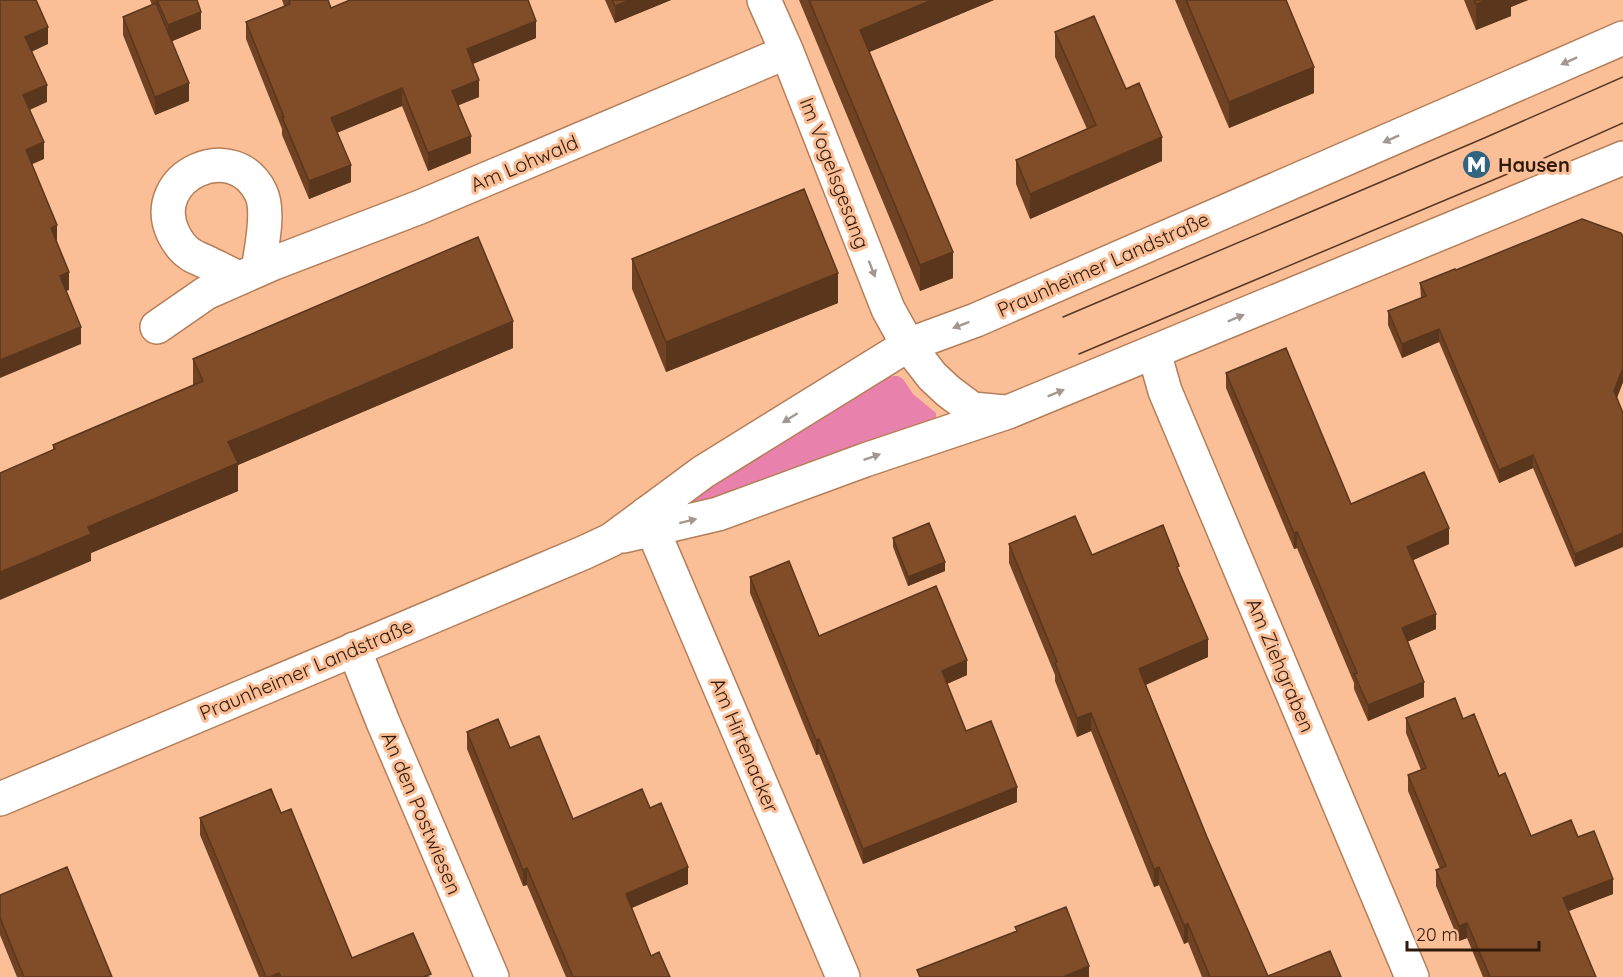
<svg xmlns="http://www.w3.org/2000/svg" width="1623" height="977" font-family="Quicksand,sans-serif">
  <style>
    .green { fill: #e881ac }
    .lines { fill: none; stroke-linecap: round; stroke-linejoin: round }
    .minor-casing { stroke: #b57e58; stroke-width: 36 }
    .secondary-casing { stroke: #b57e58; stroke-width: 36 }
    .minor { stroke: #fff; stroke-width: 33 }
    .secondary { stroke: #fff; stroke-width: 33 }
    .tram { stroke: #543724; stroke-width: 1.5 }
    .wall { fill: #6e4222 }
    .shaded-wall { fill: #5a361c }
    .building { fill: #804d28; stroke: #5a361c; stroke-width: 1.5 }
    .oneway { fill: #a29891 }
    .labels { text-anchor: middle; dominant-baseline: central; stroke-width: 6; stroke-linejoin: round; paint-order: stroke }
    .street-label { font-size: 20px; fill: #301a0b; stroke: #fbbf98 }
    .poi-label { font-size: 20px; font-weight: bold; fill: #301a0b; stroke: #fbbf98; text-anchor: start }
  </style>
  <rect width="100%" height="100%" fill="#fbbf98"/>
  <path class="green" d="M893,376H898L903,379L913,394L936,413V423L688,509L682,496L885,379Z"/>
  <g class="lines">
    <defs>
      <path id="minor" d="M764,0L787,52L888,309L908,345
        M239,278C228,273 217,267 206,262C201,259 195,258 190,254C182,249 177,241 173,233C147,176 234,136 261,193C270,212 261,250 258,270
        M157,327L206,293L274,263L420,207L787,52
        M1154,352L1165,391L1412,977
        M646,514L843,977
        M354,649L383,722L492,977"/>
      <path id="secondary" d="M908,345L932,376L948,391L972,409L1005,412
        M624,536L718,514L865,460L1008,412L1623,158
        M0,799L583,553L611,540L703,472L908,345L976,320L1623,38"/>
    </defs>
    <use href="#minor" class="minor-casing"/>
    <use href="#secondary" class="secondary-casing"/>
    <use href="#minor" class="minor"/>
    <use href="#secondary" class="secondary"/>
    <path class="tram" d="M1063,317L1482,139L1623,77
      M1079,354L1524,167L1623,123"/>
  </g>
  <path class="wall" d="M150,0H197L201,29L172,41L189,101L155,115L123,35V17L152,5Z
    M282,0H328L331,8L536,38L473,64L479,97L458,105L471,153L428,171L402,106L337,133L351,182L309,199L282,135V129L246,39V22L284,6Z
    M605,0H671L615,23Z
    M799,0H994L869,52L953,278L920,291Z
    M1175,0H1286L1314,93L1229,128Z
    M1464,0H1528L1511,7V16L1476,30Z
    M1055,32L1126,89L1162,161L1030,219L1016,184V160L1087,129L1055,57Z
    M1623,237V382L1617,398L1575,567L1533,468L1499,483L1439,342L1402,358L1388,325V311L1421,298L1420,283L1456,270Z
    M632,259L838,303L666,372L632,289Z
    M513,348L238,465V491L91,553V561L53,450V445L193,385V359Z
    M1226,373L1351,504L1449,544L1413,560L1436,629L1407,642L1424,697L1368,721L1354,689V683L1297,548L1294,549L1226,388Z
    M893,538L945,571L908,586L893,547Z
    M1009,544L1092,555L1179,573L1208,657L1146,685L1207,837L1268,976L1341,977H1202L1188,942L1184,944L1159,885L1154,887L1091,731L1077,737L1055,681V675L1009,563Z
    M750,577L819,636L967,675L947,684L966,731L1017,802L863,864L819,754L816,755L750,593Z
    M1406,718L1463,719L1499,776L1531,836L1578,837L1613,894L1569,911L1596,977H1483L1467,938L1459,941L1436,886V870L1440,869L1408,791V775L1421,770L1406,733Z
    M467,732L510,748L573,819L650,808L688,884L632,908L651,956L670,977H566L527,885L523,886L467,749Z
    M281,813L352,958L431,977H259L200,835V818Z
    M0,895L112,977H17L0,935Z"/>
  <path class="shaded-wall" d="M630,0H671L615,23V6Z
    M932,0H994L860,56V30Z
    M1487,0H1528L1511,7V16L1476,30V4Z
    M201,12V29L168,43V25Z
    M536,21V38L467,66V49Z
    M48,27V44L25,55V37Z
    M1314,67V93L1229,128V102Z
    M479,80V97L452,108V91Z
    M189,83V101L155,115V97Z
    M47,85V102L23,113V95Z
    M402,88V106L331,135V118Z
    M471,136V153L428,171V153Z
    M1162,137V161L1030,219V194Z
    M44,142V159L26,167V150Z
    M351,165V182L309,199V181Z
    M57,225V243L51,228Z
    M953,252V278L920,291V265Z
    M69,272V290L60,293V276Z
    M838,273V303L666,372V342Z
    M513,321V348L238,465V491L91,553V561L0,600V572L88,527L228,442Z
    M81,327V344L0,378V360Z
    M1439,329V342L1402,358V344Z
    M1623,368V382L1614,405V391Z
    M1533,455V468L1499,483V470Z
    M1449,528V544L1407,563V547Z
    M1297,532V548L1294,549V533Z
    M1623,533V547L1575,567V554Z
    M945,562V571L908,586V577Z
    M1436,614V629L1402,644V628Z
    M1208,639V657L1139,687V669Z
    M967,660V675L942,686V671Z
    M1424,682V697L1368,721V705Z
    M1091,713V731L1077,737V718Z
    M819,739V754L816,755V740Z
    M1017,787V802L863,864V849Z
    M688,867V884L626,910V894Z
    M1159,867V885L1154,887V869Z
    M527,868V885L523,886V870Z
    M1613,879V894L1563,913V898Z
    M1467,923V938L1459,941V926Z
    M1188,924V942L1184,944V925Z
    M1089,966V977H1063V976Z
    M279,973V977H270Z"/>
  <path class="building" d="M0,0H36L48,27L25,37L47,85L23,95L44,142L26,150L57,225L51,228L69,272L60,276L81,327L0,360Z
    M157,0H197L201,12L168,25Z
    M289,0H328L331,8L350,0H528L536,21L467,49L479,80L452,91L471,136L428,153L402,88L331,118L351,165L309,181L282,117H284L246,22L290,4Z
    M612,0H630L615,6Z
    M809,0H932L860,30L953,252L920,265Z
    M1186,0H1286L1314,67L1229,102Z
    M1474,0H1487L1476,4Z
    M156,3L189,83L155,97L123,17Z
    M1094,16L1126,89L1139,83L1162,137L1030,194L1016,160L1096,125L1055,32Z
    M804,189L838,273L666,342L632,259Z
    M1582,219L1621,233L1623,237V368L1614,391L1623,413V533L1575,554L1533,455L1499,470L1439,329L1402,344L1388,311L1426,296L1420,283L1455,269L1456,270Z
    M478,237L513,321L228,442L238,463L88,527L91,534L0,572V473L55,449L53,445L203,381L193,359Z
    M1286,348L1351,504L1424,472L1449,528L1407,547L1436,614L1402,628L1424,682L1368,705L1354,674L1357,673L1297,532L1294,533L1226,373Z
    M1075,516L1092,555L1163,525L1179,566L1177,567L1208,639L1139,669L1207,837L1268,976L1330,951L1341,977H1210L1188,924L1184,925L1159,867L1154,869L1091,713L1077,718L1055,663L1057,662L1009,544Z
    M929,523L945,562L908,577L893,538Z
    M789,561L819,636L936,586L967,660L942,671L966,731L991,721L1017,787L863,849L819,739L816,740L750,577Z
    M1455,698L1463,719L1474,714L1499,776L1505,773L1531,836L1571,820L1578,837L1594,831L1613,879L1563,898L1596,977H1490L1467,923L1459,926L1436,870L1446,866L1408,775L1426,768L1406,718Z
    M498,719L510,748L539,736L573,819L642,789L650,808L661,803L688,867L626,894L651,956L659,952L670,977H573L527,868L523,870L467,732Z
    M271,789L281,813L291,809L352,958L413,933L431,974L423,977H281L279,973L270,977H266L200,818Z
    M67,867L112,977H24L0,918V895Z
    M1066,907L1089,966L1063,977H920L917,970L1017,931L1015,927Z"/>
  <defs><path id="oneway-solid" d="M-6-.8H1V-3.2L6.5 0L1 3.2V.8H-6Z" transform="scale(1.5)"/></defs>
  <g class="oneway">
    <use href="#oneway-solid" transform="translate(1569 61) rotate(156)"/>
    <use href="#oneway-solid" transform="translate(1391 139) rotate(156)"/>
    <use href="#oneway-solid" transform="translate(872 269) rotate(69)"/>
    <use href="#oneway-solid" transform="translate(1236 318) rotate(-23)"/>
    <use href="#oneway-solid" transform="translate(961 325) rotate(159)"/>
    <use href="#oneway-solid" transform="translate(1056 393) rotate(-22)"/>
    <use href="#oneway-solid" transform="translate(790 418) rotate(148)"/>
    <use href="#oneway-solid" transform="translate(872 457) rotate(-19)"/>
    <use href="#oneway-solid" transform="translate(688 521) rotate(-14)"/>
  </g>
  <defs>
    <symbol id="metro-disc" viewBox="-11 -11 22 22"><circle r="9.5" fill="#306480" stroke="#fbbf98"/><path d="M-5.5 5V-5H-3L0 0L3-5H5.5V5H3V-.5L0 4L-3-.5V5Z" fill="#fff"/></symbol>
  </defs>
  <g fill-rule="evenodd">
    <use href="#metro-disc" x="1460" y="148" width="33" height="33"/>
  </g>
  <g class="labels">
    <g class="street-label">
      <text transform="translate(524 163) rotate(-23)">Am Lohwald</text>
      <text transform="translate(835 173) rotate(69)">Im Vogelsgesang</text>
      <text transform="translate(1103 264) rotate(-24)">Praunheimer Landstraße</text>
      <text transform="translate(1281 665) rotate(67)">Am Ziehgraben</text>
      <text transform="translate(306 669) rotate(-23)">Praunheimer Landstraße</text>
      <text transform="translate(745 745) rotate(67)">Am Hirtenacker</text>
      <text transform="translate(422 813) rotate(67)">An den Postwiesen</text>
    </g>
    <g class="poi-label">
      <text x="1498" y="164">Hausen</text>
    </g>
  </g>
  <path d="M1407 941v9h132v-9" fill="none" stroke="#301a0b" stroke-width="3"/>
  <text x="1416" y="941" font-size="18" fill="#301a0b" stroke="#fbbf98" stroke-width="4.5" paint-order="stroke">20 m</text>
</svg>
